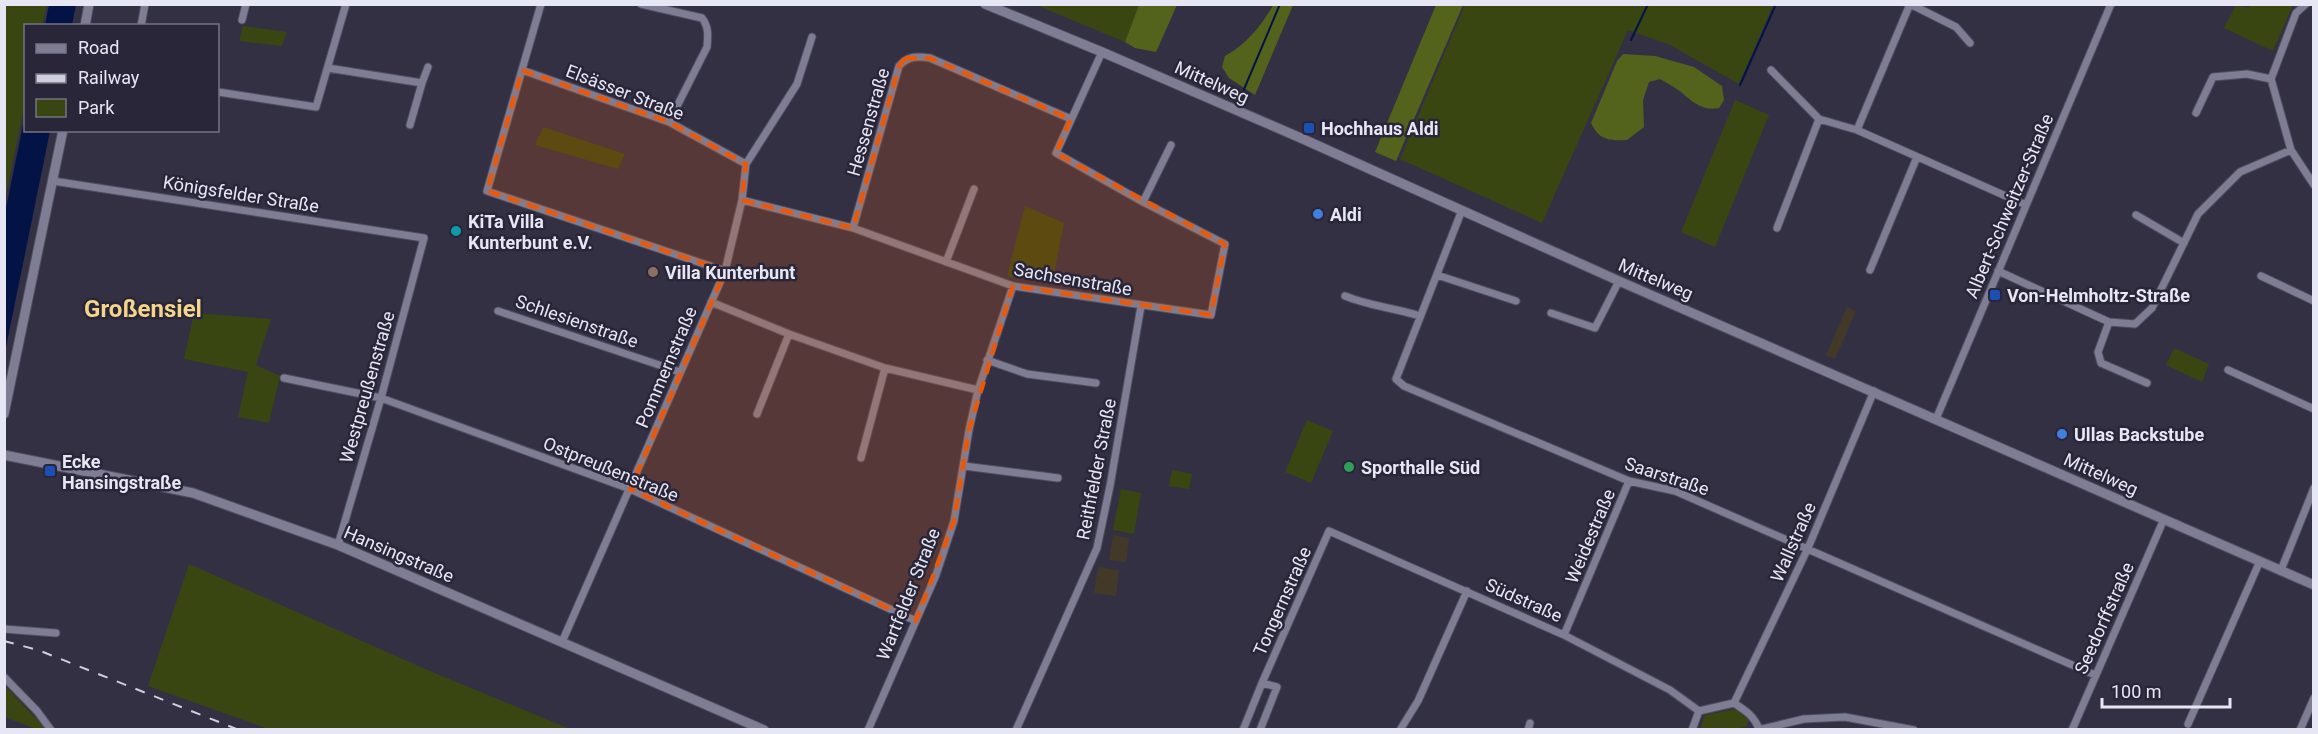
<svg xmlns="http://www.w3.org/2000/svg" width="2318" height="734" font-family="Roboto,sans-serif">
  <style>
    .industrial { fill: #433929 }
    .green { fill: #3a4612 }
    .forest { fill: #53631c }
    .water { fill: #031345 }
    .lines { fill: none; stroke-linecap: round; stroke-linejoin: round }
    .stream { stroke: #031345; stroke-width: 2 }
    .street-casing { stroke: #504e5f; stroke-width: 9 }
    .secondary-casing { stroke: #504e5f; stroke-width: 11 }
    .street { stroke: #7f7d94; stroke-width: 7 }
    .secondary { stroke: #7f7d94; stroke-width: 9 }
    .rail { stroke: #cfcedc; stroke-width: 2; stroke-dasharray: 10 10; stroke-linecap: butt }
    .marked { fill: #e8590c; fill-opacity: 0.2; stroke: #e8590c; stroke-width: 4.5; stroke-dasharray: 12 8; stroke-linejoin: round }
    .transit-dot { fill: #1a4fb4; stroke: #29263a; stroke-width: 2 }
    .shop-dot { fill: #3f7fe0; stroke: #29263a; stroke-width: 2 }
    .culture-dot { fill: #0f9aa8; stroke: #29263a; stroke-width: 2 }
    .education-dot { fill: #8d6e63; stroke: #29263a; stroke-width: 2 }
    .leisure-dot { fill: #2e9e5b; stroke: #29263a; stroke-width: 2 }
    .labels { text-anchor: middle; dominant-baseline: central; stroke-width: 5; stroke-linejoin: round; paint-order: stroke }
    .street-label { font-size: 18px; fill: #e7e6f4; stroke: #29263a }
    .poi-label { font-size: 18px; font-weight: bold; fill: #e7e6f4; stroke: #29263a; text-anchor: start }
    .district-label { font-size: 24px; font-weight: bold; fill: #f4d58a; stroke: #29263a }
  </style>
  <rect width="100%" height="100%" fill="#333044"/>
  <path class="industrial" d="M1847,307L1856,311L1835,359L1826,355Z
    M1113,535L1129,538L1126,562L1109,560Z
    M1098,567L1119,570L1116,596L1094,593Z"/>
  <path class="green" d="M5,4L47,5L42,25L26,26L25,102L5,200Z
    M1036,5H1139L1125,42Z
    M1465,5V4L1773,5L1739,84L1670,45L1628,30L1542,223L1400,159Z
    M2236,5L2248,8L2250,5H2293L2273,51L2224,28Z
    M243,26L287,32L282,46L239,41Z
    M1735,100L1769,115L1715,247L1681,232Z
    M543,127L625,154L618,169L535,145Z
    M1025,206L1064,223L1053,279L1007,277Z
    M194,313L271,319L256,365L280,376L269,423L238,417L248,372L184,359Z
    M2174,348L2209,364L2202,382L2166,365Z
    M1307,420L1333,431L1311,483L1285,472Z
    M1172,470L1192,474L1189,489L1169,486Z
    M1121,489L1141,493L1134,534L1113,530Z
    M189,564L425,669L570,729H269L148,686Z
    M5,686L42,725L44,729H36L5,717Z
    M1736,709L1748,720L1747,726L1736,729H1700L1705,715Z"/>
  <path class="forest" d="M1274,4L1293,5L1255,95L1229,78L1222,67L1225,56C1247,44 1261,26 1274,4Z
    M1139,5H1177L1156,52L1135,48L1125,42Z
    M1436,5H1463L1396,161L1375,152Z
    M1623,54L1655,56L1694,67L1722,86L1724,100L1719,108C1702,111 1694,103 1681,92C1675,87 1667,83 1660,79L1649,82L1643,100L1644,127L1627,140C1609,141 1599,140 1591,123L1617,61Z"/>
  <path class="water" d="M49,5H76L72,25H45Z
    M25,115L26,130L50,131L5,352V213Z"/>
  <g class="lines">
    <path class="stream" d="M1631,40L1648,4
      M1740,85L1776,4
      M1242,94L1280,4"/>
    <defs>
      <path id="street" d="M541,4L487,191L725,271
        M641,4L702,18C709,27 708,36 707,47L669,122
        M1910,4L1956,27L1970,43
        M2306,4L2296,13L2271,79L2291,150L2314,185
        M242,20L246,4
        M141,26L145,4
        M328,68L422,83L410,125
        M522,70L669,122L746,164
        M1771,70L1819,119L1857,130L2026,205
        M422,83L428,67
        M218,92L316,107L346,4
        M2196,113L2213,77L2247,74L2271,79
        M1857,130L1910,4
        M53,181L424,238L381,398L338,545
        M742,200L853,228L1013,286L1211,315L1225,244L1143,202L1056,153L1102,52
        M1143,202L1171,145
        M1462,210L1396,379L1404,386L1629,481L1675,491L2095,675
        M2136,215L2184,243
        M853,228L899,66C908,56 916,56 930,58L1071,119
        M1777,228L1819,119
        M946,262L974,189
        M1870,270L1917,157
        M1998,271L2109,322L2135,324L2152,308L2198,214L2240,172L2291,150
        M1437,275L1516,301
        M2261,276L2314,301
        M1345,296C1369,306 1395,308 1420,316
        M711,302L789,334L885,368L978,390
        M498,311L680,372
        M1551,313L1595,328L1619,281
        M2109,322L2098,352L2101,363L2147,383
        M987,360L1027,374L1096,383
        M2228,370L2314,409
        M284,378L381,398L630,489L916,621
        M757,414L789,334
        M1936,419L2111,4
        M861,458L885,368
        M964,466L1058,478
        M2281,570L2314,488
        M4,629L56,633
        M1564,635L1629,481
        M562,642L725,271L742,200L746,164L797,84L812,37
        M4,677L37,711L51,730
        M1734,703L1808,548L1874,391
        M2188,724L2260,561
        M868,730L936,575L954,521L969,430L978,390L1013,286
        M1016,730L1097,548L1110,486L1141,306
        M1243,730L1262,683L1329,531L1564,635L1670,690L1699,711
        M1260,730L1277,687L1262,683
        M1400,730L1418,701L1467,591
        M1528,730L1530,723
        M1692,730L1699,711L1734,703C1746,711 1754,716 1759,729
        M1758,730L1804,719L1845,717L1914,730
        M2072,730L2164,519
        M2300,730L2314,698"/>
      <path id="secondary" d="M985,4L1102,52L1303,139L1619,281L2314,585
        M85,26L89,4
        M4,414L63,130
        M4,455L193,493L338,545L764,730"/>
    </defs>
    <use href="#street" class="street-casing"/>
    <use href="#secondary" class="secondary-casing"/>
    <use href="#street" class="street"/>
    <use href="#secondary" class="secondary"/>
    <path class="rail" d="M4,641L38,650L239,730"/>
  </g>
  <path class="marked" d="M905,58H930L1071,119L1056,153L1225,244L1211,315L1013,286L969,430L954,521L916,621L630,489L725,271L487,191L522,70L669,122L746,164L742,200L853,228L899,66Z"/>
  <g class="transit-dot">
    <rect x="1303" y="122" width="12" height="12" rx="3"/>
    <rect x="1989" y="289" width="12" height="12" rx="3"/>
    <rect x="44" y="465" width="12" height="12" rx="3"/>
  </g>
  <g class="shop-dot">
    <circle cx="1318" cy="214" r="6"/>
    <circle cx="2062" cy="434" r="6"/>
  </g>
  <circle class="culture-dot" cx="456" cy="231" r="6"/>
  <circle class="education-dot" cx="653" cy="272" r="6"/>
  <circle class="leisure-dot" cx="1349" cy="467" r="6"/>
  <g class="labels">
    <g class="street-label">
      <text transform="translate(1212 82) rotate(24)">Mittelweg</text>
      <text transform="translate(625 92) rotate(21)">Elsässer Straße</text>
      <text transform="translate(868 122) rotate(-74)">Hessenstraße</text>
      <text transform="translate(241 194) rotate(9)">Königsfelder Straße</text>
      <text transform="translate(2009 206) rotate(-67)">Albert-Schweitzer-Straße</text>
      <text transform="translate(1073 279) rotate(10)">Sachsenstraße</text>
      <text transform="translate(1656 279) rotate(23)">Mittelweg</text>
      <text transform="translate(577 321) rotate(19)">Schlesienstraße</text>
      <text transform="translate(666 367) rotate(-67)">Pommernstraße</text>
      <text transform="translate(367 387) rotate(-74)">Westpreußenstraße</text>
      <text transform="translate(611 469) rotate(22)">Ostpreußenstraße</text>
      <text transform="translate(1096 469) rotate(-79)">Reithfelder Straße</text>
      <text transform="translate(2101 474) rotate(24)">Mittelweg</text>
      <text transform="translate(1667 476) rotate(18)">Saarstraße</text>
      <text transform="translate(1590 536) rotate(-67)">Weidestraße</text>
      <text transform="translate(1793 542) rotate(-66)">Wallstraße</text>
      <text transform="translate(399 554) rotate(23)">Hansingstraße</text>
      <text transform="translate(908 594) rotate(-68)">Wartfelder Straße</text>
      <text transform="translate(1524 600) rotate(24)">Südstraße</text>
      <text transform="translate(1282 601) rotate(-66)">Tongernstraße</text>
      <text transform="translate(2104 618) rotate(-66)">Seedorffstraße</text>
    </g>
    <g class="poi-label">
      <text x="1321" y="128">Hochhaus Aldi</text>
      <text x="1330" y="214">Aldi</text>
      <text x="468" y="221">KiTa Villa<tspan x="468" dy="21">Kunterbunt e.V.</tspan></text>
      <text x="665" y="272">Villa Kunterbunt</text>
      <text x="2007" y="295">Von-Helmholtz-Straße</text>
      <text x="2074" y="434">Ullas Backstube</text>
      <text x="62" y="461">Ecke<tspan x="62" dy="21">Hansingstraße</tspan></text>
      <text x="1361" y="467">Sporthalle Süd</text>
    </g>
    <g class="district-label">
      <text x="143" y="309">Großensiel</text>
    </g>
  </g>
  <rect width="2318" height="734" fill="none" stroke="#e7e6f4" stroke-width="12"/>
  <rect x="24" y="24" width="195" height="108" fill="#29263a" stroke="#757384" stroke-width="1.5"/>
  <rect x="36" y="44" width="30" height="9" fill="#7f7d94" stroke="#757384" stroke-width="1.5"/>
  <text x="78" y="54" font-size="18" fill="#e7e6f4">Road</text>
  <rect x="36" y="74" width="30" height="9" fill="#cfcedc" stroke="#757384" stroke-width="1.5"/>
  <text x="78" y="84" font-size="18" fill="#e7e6f4">Railway</text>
  <rect x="36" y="99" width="30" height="18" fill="#3a4612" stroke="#757384" stroke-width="1.5"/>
  <text x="78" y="114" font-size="18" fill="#e7e6f4">Park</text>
  <path d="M2102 698v9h128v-9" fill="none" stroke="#e7e6f4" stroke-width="3"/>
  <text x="2111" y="698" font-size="18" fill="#e7e6f4" stroke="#29263a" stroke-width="4.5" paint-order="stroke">100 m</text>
</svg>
